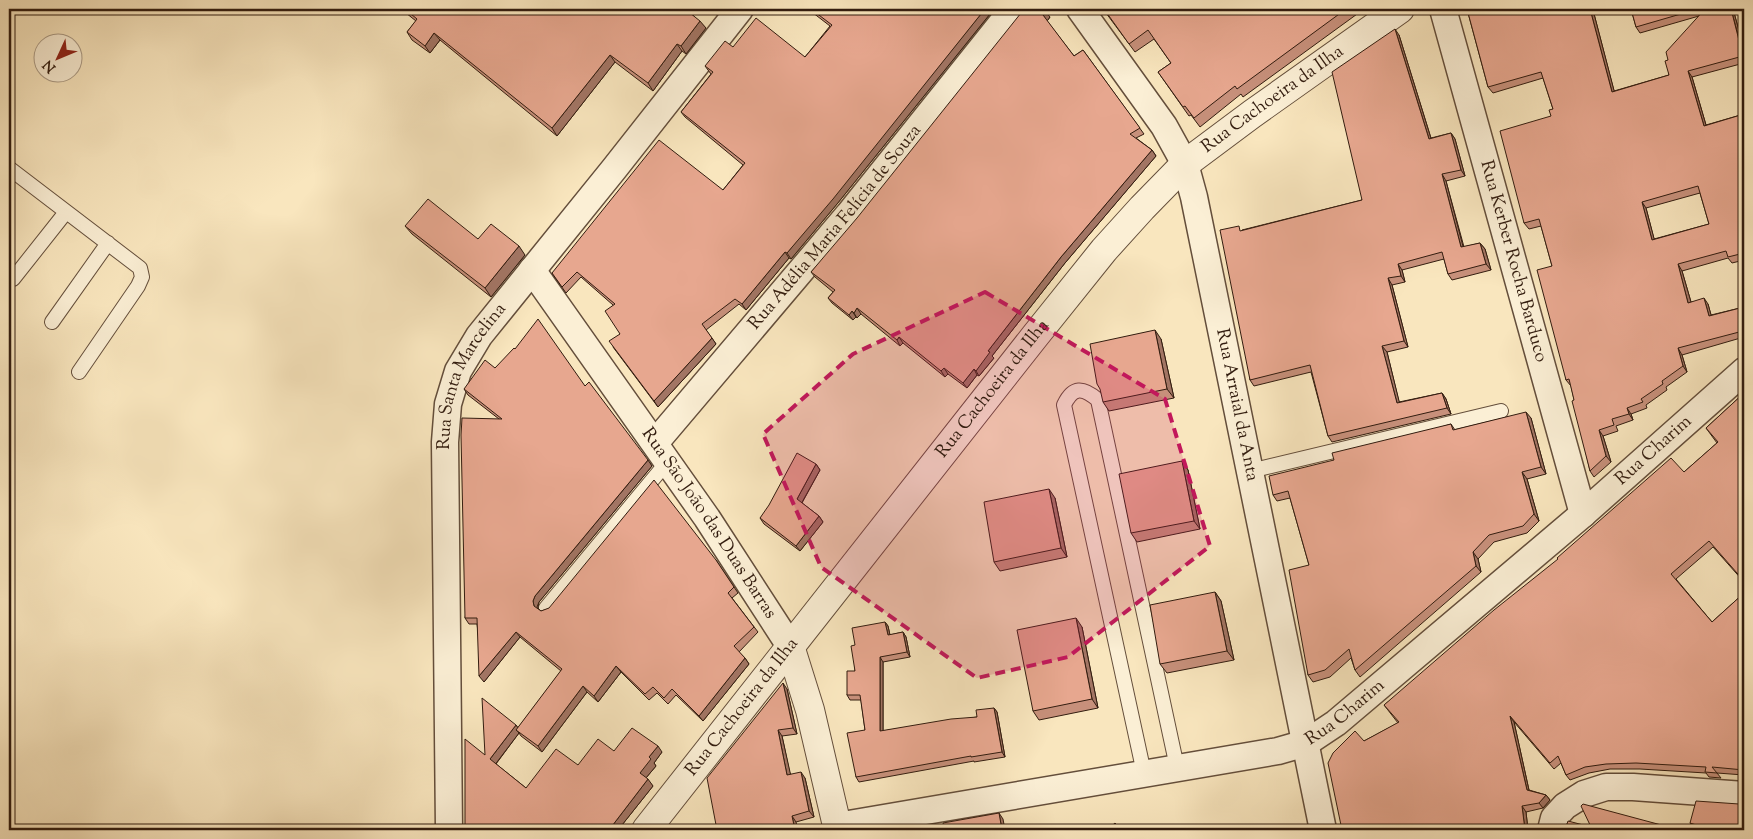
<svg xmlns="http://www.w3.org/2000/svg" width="1753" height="839" font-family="'Sorts Mill Goudy',serif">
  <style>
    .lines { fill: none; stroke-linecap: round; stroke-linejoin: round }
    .service-casing { stroke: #644e3b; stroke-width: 16 }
    .minor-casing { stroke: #644e3b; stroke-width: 29 }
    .tertiary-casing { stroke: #644e3b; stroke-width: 30 }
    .service { stroke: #fbefd5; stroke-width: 14 }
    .minor { stroke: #fbefd5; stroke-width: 26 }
    .tertiary { stroke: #fbefd5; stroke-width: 28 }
    .wall { fill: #c7907b; stroke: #321c0f; fill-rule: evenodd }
    .shaded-wall { fill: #a27564; stroke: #321c0f }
    .building { fill: #e7a78f; stroke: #321c0f; fill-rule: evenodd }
    .marked { fill: #c2185b; fill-opacity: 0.2; stroke: #c2185b; stroke-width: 4; stroke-dasharray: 10 6; stroke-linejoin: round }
    .labels { text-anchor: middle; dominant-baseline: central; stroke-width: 4; stroke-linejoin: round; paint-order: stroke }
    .street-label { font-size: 18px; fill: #321c0f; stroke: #fbefd5 }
  </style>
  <rect width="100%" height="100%" fill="#f9e6be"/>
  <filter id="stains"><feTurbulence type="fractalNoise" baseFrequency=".004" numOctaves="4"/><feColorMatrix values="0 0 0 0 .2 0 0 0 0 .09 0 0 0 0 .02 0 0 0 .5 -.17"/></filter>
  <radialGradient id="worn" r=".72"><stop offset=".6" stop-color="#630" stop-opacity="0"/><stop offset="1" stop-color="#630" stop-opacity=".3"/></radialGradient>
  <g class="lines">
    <defs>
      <path id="service" d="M9,168L140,268L142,277L138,286L79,372
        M13,279L66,212
        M52,322L108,243
        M1250,471L1501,411
        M546,608L668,461
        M1144,773L1064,405C1073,386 1083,387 1098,400L1177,767"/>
      <g id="minor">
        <path id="s1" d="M1080,9L1164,126L1185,164L1194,197L1323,830"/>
        <path id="s2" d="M1443,9L1583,514"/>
        <path id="s3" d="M532,270L707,518L790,646"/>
        <path id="s4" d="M655,443L849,214L1013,9"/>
        <path id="s5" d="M837,826L1278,751L1306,743L1336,723L1583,514L1744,371"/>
        <path id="s6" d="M449,830L445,442L448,404L458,371L479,336L614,169L740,9"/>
        <path d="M1551,830L1554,818L1565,806L1584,794L1606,787H1633L1744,795"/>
      </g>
      <g id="tertiary">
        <path d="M790,646L810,710L838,830"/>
        <path id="s7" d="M646,830L1035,336L1104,250L1142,208L1185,164L1252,114L1400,9"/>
      </g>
    </defs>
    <use href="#service" class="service-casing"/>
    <use href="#minor" class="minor-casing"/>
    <use href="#tertiary" class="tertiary-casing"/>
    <use href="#service" class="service"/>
    <use href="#minor" class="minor"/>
    <use href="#tertiary" class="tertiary"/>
  </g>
  <path class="wall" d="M401,9H696L692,14L706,28L686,54L682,51L653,91L615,62L557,136L440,40L430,53L412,40L407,32L416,21Z
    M808,9H994L837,204L791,259L789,258L746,310L739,304L706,330L716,344L658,407L613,347L620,334L613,305L581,277L566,293L552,273L723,190L743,165L685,117L681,112L711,74L705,66L733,47L805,57L830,26Z
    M1103,9H1364L1243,97L1241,94L1200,127L1191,115L1189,116L1158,72L1171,63L1154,39L1135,52Z
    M1467,9H1600L1593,10L1614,91L1669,75L1668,60L1699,16L1640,33L1636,27L1631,9H1733L1744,49V63L1692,77L1706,125L1744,114V260L1732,263L1728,258L1682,271L1691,302L1708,304L1711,315L1744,307V337L1682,355L1687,372L1666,387L1667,390L1646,405L1647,408L1631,414L1633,420L1616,426L1618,431L1603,436L1611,462L1594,477L1590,471L1571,386L1566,380L1552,266L1541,226L1529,229L1524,223L1553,109L1543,78L1493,93L1488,87ZM1700,193L1709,224L1654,239L1646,208Z
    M1050,17L1047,21L1074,56L1083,50L1144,134L1136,138L1152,150L1156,156L1065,263L992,356L994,358L979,376L977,375L967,388L948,374L945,377L903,343L900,346L861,314L857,318L856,317L853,320L832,303L828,298L833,292L815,277L811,272Z
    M1399,35L1431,138L1451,133L1455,139L1465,176L1446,181L1464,247L1480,243L1485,249L1491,270L1452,280L1448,274L1444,259L1402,270L1405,282L1392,285L1408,347L1387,352L1399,402L1442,393L1446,399L1451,414L1332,442L1328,436L1311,372L1254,386L1250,380L1242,230L1362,200Z
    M405,226L478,239L525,255L491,297L412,234Z
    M1161,339L1174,398L1109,411L1103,402Z
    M495,368L585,386L652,466L539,602L538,608L541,611L716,560L738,593L732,598L758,632L739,652L745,658L749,664L703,721L676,695L668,704L657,693L649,700L621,672L598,702L587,692L542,752L521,736L519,733L496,764L526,788L578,765L614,751L662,752L654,763L656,766L646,778L653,786L618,830H465L485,755L516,725L518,728L561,671L520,637L484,682L477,624H469L465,618L499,419L468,395L464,389Z
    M1744,393V582L1713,547L1676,579L1712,622L1744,593V775L1717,773L1721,778L1709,777L1706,773L1640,769H1610L1589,773L1570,780L1566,775L1561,763L1554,769L1514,722L1529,790L1546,795L1550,800L1543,808L1526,812L1528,830H1342L1364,741L1398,723L1384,705L1684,472L1717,443L1706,428Z
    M1531,418L1546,474L1527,479L1539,521L1527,533L1494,542L1478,559L1481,572L1360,677L1355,670L1351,658L1330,677L1313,682L1308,675L1309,565L1290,498L1277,501L1273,495L1334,460L1451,424L1455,430Z
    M1182,461L1188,470L1200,529L1137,542L1131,533Z
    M816,464L820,470L802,503L819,516L823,522L800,551L764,524L760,518Z
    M1055,498L1067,557L1000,571L994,562Z
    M1215,592L1221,601L1234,660L1167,673L1160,664Z
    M885,622L888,626L890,635L903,632L906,637L910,657L883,662V731L977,717L994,708L997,712L1005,757L974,762V761L859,782L856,777L865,730L861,700H850L847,695L855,671V645Z
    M1082,627L1098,708L1039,720L1033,711Z
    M787,689L797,734L782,736L790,774L805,778L814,817L796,822L717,830Z
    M1739,804L1744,830H1698L1694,829L1690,823Z"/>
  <path class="shaded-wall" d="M685,9H696L690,17Z
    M985,9H994L837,204L791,259L787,253Z
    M1590,9H1592L1593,10L1616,98L1612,92Z
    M1731,9H1733L1744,49V57Z
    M1046,12L1050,17L1047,21L1043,15Z
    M700,21L706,28L686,54L681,46Z
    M1395,29L1399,35L1433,145L1429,139Z
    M434,33L440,40L430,53L425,46Z
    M677,44L682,51L653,91L648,83Z
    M610,55L615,62L557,136L552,128Z
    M1688,71L1692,77L1708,132L1704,126Z
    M1451,133L1455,139L1465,176L1461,170Z
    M1152,150L1156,156L1065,263L992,356L994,358L979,376L976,371L988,351L1061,257Z
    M1442,174L1446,181L1465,254L1461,247Z
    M1642,202L1646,208L1656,246L1652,240Z
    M1480,243L1485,249L1491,270L1486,264Z
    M519,246L525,255L491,297L485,288Z
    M785,252L789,258L746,310L742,304Z
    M1398,264L1402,270L1405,282L1401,276Z
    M1678,264L1682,271L1693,309L1688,303Z
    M1388,278L1392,285L1408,347L1404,341Z
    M1704,298L1708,304L1713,322L1709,316Z
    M857,308L861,314L857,318L854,313Z
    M852,311L856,317L853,320L849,315Z
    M1155,330L1161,339L1174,398L1167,389Z
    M899,337L903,343L900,346L897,340Z
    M712,338L716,344L658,407L654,401Z
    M1382,346L1387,352L1401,409L1397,403Z
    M1678,348L1682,355L1687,372L1683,366Z
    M944,368L948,374L945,377L941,371Z
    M974,369L977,375L967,388L963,383Z
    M1442,393L1446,399L1451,414L1447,408Z
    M1627,408L1631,414L1633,420L1629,414Z
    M1526,412L1531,418L1546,474L1541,467Z
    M1599,430L1603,436L1611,462L1606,456Z
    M648,460L652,466L539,602L537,607L538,611L534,606L533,601L535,596Z
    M1182,461L1188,470L1200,529L1194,521Z
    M816,464L820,470L801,504L797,499Z
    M1522,472L1527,479L1539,521L1534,514Z
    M1049,489L1055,498L1067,557L1061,548Z
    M819,516L823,522L800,551L796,546Z
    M1473,552L1478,559L1481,572L1476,566Z
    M1215,592L1221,601L1234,660L1227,651Z
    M1076,618L1082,627L1098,708L1092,699Z
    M885,622L888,626L891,640L888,635Z
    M516,632L520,637L484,682L479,676Z
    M903,632L906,637L910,657L907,652Z
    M880,657L883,662V736L880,731Z
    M745,658L749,664L703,721L699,716Z
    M616,666L621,672L598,702L594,696Z
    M783,683L787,689L797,734L793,728Z
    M583,686L587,692L542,752L538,746Z
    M994,708L997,712L1005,757L1002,752Z
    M1510,716L1514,722L1530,795L1527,790Z
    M516,725L520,731L516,730L519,733L494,766L490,759Z
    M778,730L782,736L792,781L787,775Z
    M658,746L662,752L654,763L656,766L645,779L640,773L649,757Z
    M801,772L805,778L814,817L809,811Z
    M648,779L653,786L618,830H609Z
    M1546,795L1550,800L1543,808L1539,803Z
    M1522,806L1526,812L1528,830H1525Z
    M999,813L1003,819L1005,830H1002Z
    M792,816L796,822L798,830H795Z"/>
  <path class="building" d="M405,9H685L700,21L681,46L677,44L648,83L610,55L552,128L434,33L425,46L407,32L417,19Z
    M811,9H985L833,199L787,253L785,252L742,304L735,299L702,324L712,338L654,401L609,341L620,334L605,311L615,304L577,272L562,287L552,273L659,140L723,190L745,163L681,112L713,72L705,66L725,41L733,47L756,18L805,57L832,25Z
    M1022,9H1042L1046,12L1043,15L1074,56L1083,50L1140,128L1130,134L1152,150L1061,257L988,351L990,352L976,371L974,369L963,383L944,368L941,371L899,337L897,340L857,308L854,313L852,311L849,315L828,298L835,290L811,272L857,218L1021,13Z
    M1104,9H1346L1237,89L1235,86L1194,118L1185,106L1183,107L1158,72L1171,63L1148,30L1129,44Z
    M1467,9H1590L1612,92L1669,75L1665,61L1668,60L1666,52L1705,9H1731L1743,56L1688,71L1704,126L1744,114V253L1728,257L1726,251L1678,264L1688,303L1704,298L1709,316L1744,307V333L1743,331L1678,348L1683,366L1662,381L1663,384L1641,399L1643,402L1627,408L1629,414L1612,419L1614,425L1599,430L1606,456L1590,471L1572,401L1574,400L1569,379L1566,380L1537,270L1552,266L1539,219L1524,223L1500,131L1551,116L1549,110L1553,109L1541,72L1488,87ZM1698,186L1709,224L1652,240L1642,202Z
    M1631,9H1698L1636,27Z
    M1395,29L1429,139L1451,133L1461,170L1442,174L1461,247L1480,243L1486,264L1448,274L1442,252L1398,264L1401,276L1388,278L1404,341L1382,346L1397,403L1442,393L1447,408L1328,436L1310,365L1250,380L1220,230L1239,226L1240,231L1362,200L1332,72Z
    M428,199L478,239L491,224L519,246L485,288L405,226Z
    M538,319L585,386L589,382L648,460L535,596L533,601L534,606L541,611L549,608L654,480L716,560L734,587L728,593L754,627L734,646L745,658L699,716L672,689L664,698L653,687L645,694L616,666L594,696L583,686L538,746L516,730L562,669L516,632L479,676L477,618H465L461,435L462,418L502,419L464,389L485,360L495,368L514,348L515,349Z
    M1155,330L1167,389L1103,402L1100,389L1097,384L1090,344Z
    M1744,393V581L1709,541L1671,574L1712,622L1744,593V770L1712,767L1717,773L1705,772L1706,767L1636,763L1606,764L1585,767L1566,775L1558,756L1550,763L1510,716L1527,790L1546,795L1539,803L1522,806L1525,830H1342L1328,763L1333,753L1355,731L1364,741L1399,722L1384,705L1494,610L1558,559L1557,558L1671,458L1684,472L1718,442L1706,428Z
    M1526,412L1541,467L1522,472L1534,514L1523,526L1489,535L1473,552L1476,566L1355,670L1349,649L1325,670L1308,675L1289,570L1309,565L1288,491L1273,495L1269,476L1334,460L1332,453L1451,424L1453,430Z
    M797,453L816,464L797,499L819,516L796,546L760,518L769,505Z
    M1182,461L1194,521L1131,533L1119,474Z
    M1049,489L1061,548L994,562L984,502Z
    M1215,592L1227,651L1160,664L1150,605Z
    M1076,618L1092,699L1033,711L1017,630Z
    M885,622L888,635L903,632L907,652L880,657V731L951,719L977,717L976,710L994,708L1002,752L971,757V756L856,777L847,733L865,730L860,695H847V671H855L851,646L855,645L852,628Z
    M783,683L793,728L778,730L787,775L801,772L809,811L792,816L795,830H717L707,778Z
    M482,698L516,725L490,759L526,788L556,749L578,765L598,739L614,751L632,728L658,746L649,757L651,759L640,773L648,779L609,830H465V739L485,755Z
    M1696,801L1739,804L1744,803V830H1706V828L1690,823Z
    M1583,804L1665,826L1664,830H1565L1568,821L1591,827L1581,806Z
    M999,813L1002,830H945L943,823Z
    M1115,823L1122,830H1107Z"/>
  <path class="marked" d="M985,292L1165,399L1210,546L1068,657L977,678L821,567L763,434L853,354Z"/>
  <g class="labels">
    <g class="street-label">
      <text stroke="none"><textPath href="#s7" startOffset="966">Rua Cachoeira da Ilha</textPath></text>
      <text stroke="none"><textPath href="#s4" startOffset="281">Rua Adélia Maria Felícia de Souza</textPath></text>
      <text stroke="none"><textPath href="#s2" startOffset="262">Rua Kerber Rocha Barduco</textPath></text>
      <text stroke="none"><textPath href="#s6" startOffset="460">Rua Santa Marcelina</textPath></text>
      <text stroke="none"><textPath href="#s7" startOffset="561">Rua Cachoeira da Ilha</textPath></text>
      <text stroke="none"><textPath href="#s1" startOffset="434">Rua Arraial da Anta</textPath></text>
      <text stroke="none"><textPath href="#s5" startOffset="931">Rua Charim</textPath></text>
      <text stroke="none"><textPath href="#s3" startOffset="309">Rua São João das Duas Barras</textPath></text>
      <text stroke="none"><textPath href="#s7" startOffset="156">Rua Cachoeira da Ilha</textPath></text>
      <text stroke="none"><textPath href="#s5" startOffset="526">Rua Charim</textPath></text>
    </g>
  </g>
  <rect width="1753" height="839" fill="none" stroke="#f9e6be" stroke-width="30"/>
  <rect x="10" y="10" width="1733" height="819" fill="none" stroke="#321c0f" stroke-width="2.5"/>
  <rect x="15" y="15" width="1723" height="809" fill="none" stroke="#321c0f"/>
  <g transform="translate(58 58) rotate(226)"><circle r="24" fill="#fbefd5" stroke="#ab9b86"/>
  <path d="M0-4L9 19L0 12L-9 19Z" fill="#8f2418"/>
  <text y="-8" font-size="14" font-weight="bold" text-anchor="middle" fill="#321c0f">N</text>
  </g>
  <rect width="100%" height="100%" filter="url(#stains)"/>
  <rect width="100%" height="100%" fill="url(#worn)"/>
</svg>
